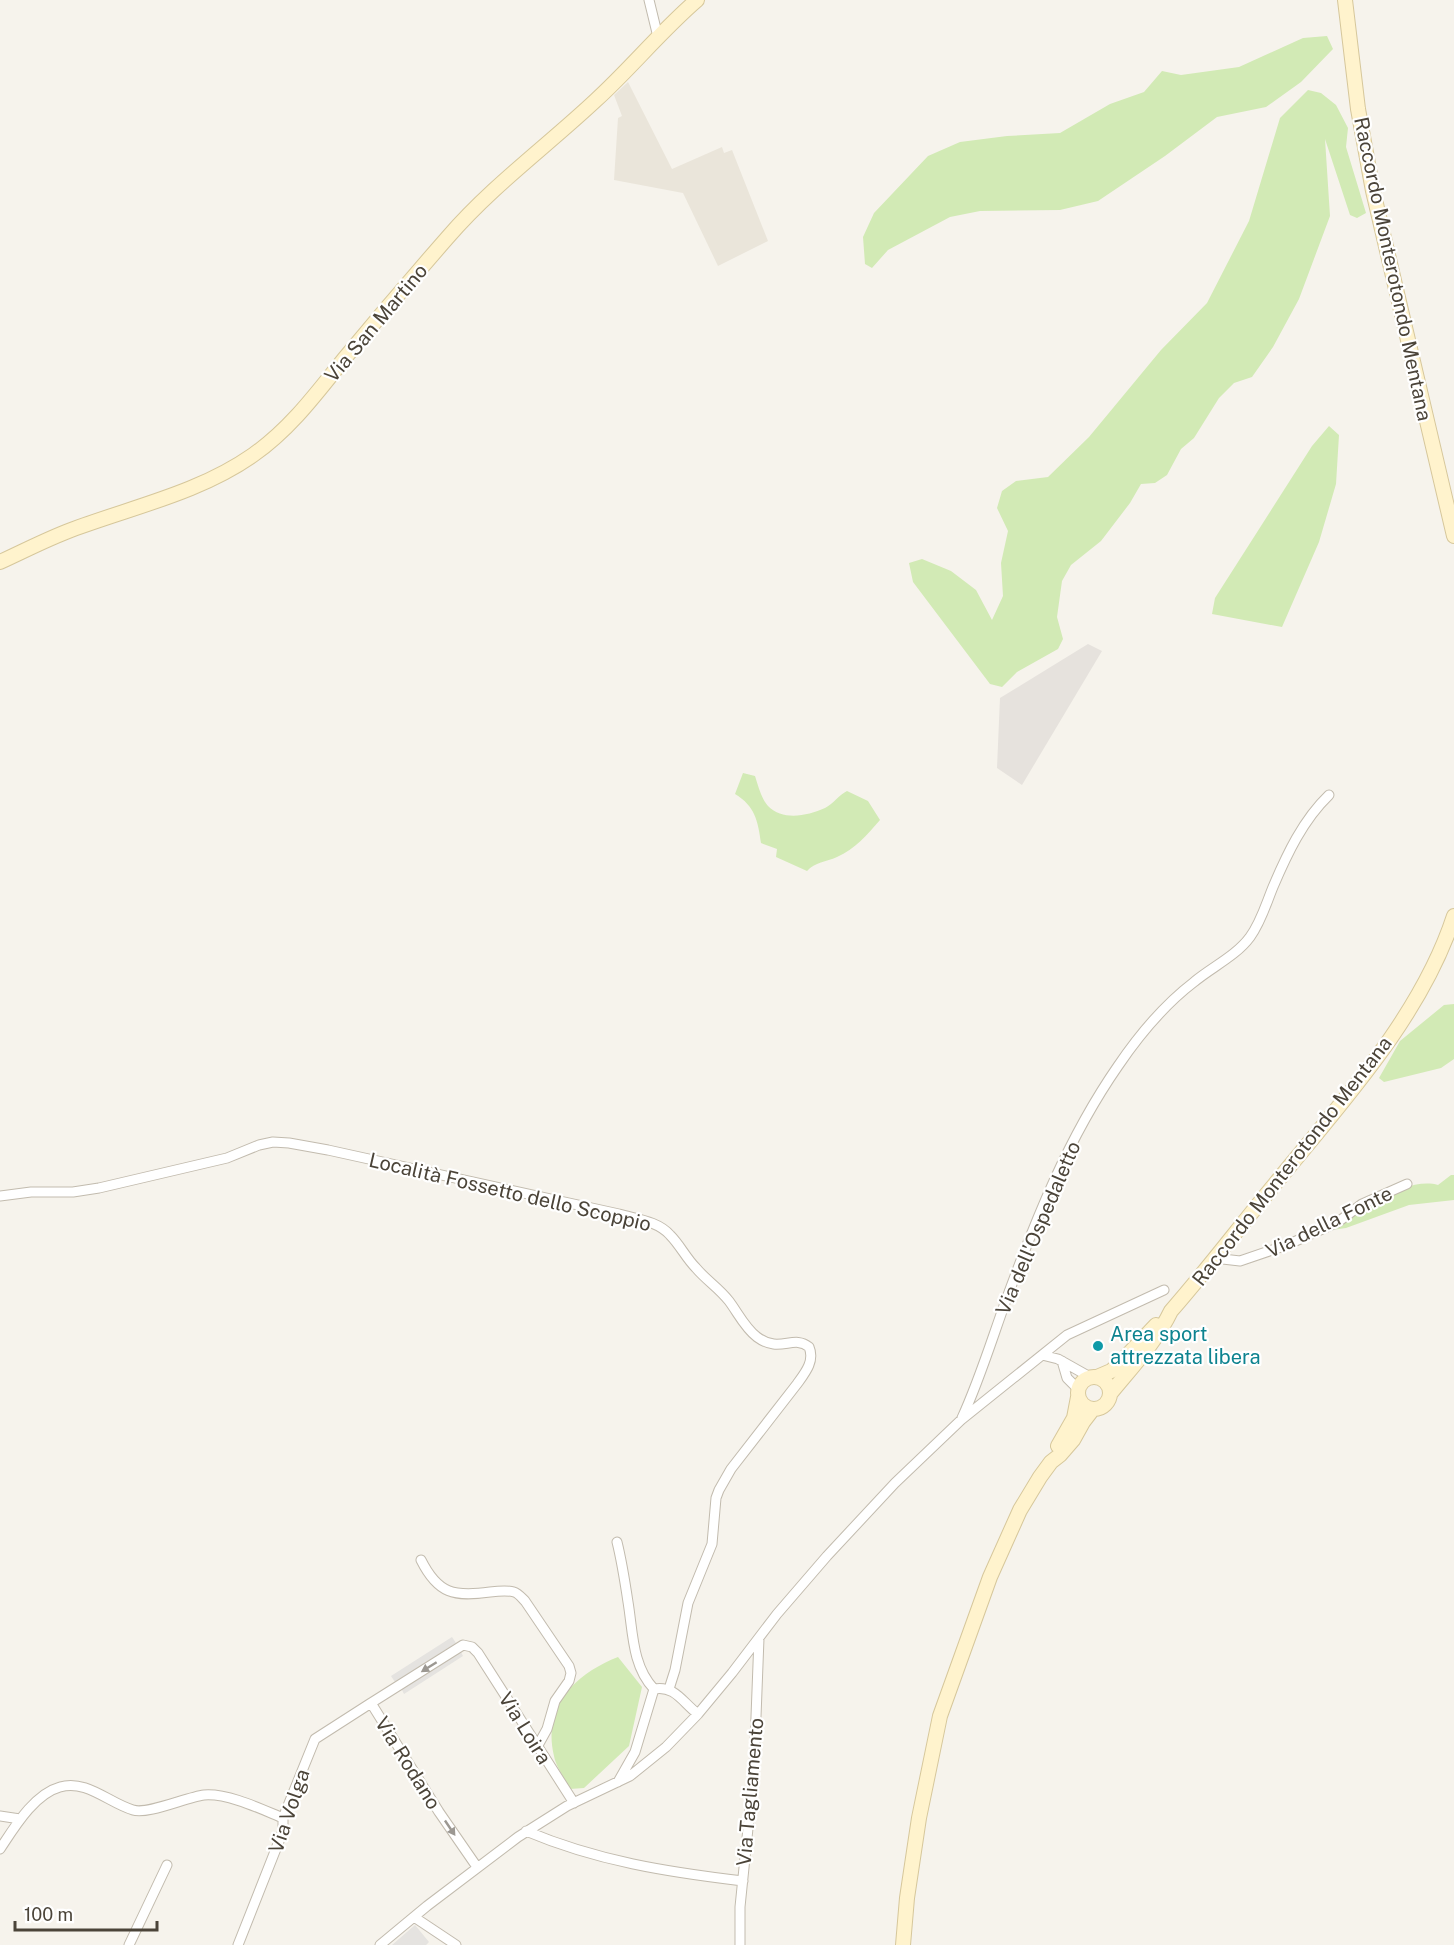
<svg xmlns="http://www.w3.org/2000/svg" width="1454" height="1945" font-family="'Public Sans',sans-serif">
  <style>
    .residential { fill: #eae5da }
    .industrial { fill: #e6e2dd }
    .green { fill: #d2eab5 }
    .parking { fill: #e5e3e0 }
    .lines { fill: none; stroke-linecap: round; stroke-linejoin: round }
    .street-casing { stroke: #c2bbae; stroke-width: 11 }
    .secondary-casing { stroke: #d6c79b; stroke-width: 16 }
    .street { stroke: #fff; stroke-width: 9 }
    .secondary { stroke: #fff3cd; stroke-width: 14 }
    .oneway { fill: #9c9892 }
    .culture-dot { fill: #0f9aa8; stroke: #fff; stroke-width: 2 }
    .labels { text-anchor: middle; dominant-baseline: central; stroke-width: 4.5; stroke-linejoin: round; paint-order: stroke }
    .street-label { font-size: 20px; fill: #4b4439; stroke: #fff }
    .culture-label { font-size: 20px; fill: #0d838f; stroke: #fff; text-anchor: start }
  </style>
  <rect width="100%" height="100%" fill="#f6f3ec"/>
  <path class="residential" d="M628,82L672,169L722,147L724,153L732,150L768,241L718,266L683,193L614,180L618,118L622,116L614,95Z"/>
  <path class="industrial" d="M1088,644L1102,651L1022,785L997,768L1000,698Z"/>
  <path class="green" d="M1327,36L1333,49L1301,82L1266,107L1217,117L1165,156L1098,201L1060,210L980,211L950,217L888,250L872,268L865,264L863,237L874,213L928,156L960,142L1007,136L1060,133L1110,104L1144,92L1162,71L1181,75L1239,67L1303,38Z
    M1308,90L1321,93L1336,105L1348,128L1346,147L1366,213L1357,218L1350,215L1325,139L1330,216L1299,299L1273,347L1252,377L1234,383L1219,398L1194,438L1181,449L1167,475L1155,483L1141,484L1130,503L1101,541L1071,565L1062,581L1057,617L1063,639L1058,649L1017,672L1002,687L990,684L913,582L909,563L922,559L951,571L976,590L992,620L1003,596L1001,563L1008,531L997,508L1002,491L1016,481L1048,477L1089,437L1161,350L1207,303L1249,221L1280,118Z
    M1329,426L1339,435L1336,484L1319,542L1282,627L1212,614L1215,598L1312,446Z
    M743,773L755,776C758,785 761,798 768,806C783,821 807,816 825,808C833,804 839,795 847,791L868,801L880,820C867,835 855,849 837,857C826,862 815,862 807,871L776,857L777,849L761,843C758,821 755,806 735,794Z
    M1454,1004V1059L1441,1068L1384,1082L1379,1078L1400,1041L1444,1005Z
    M1451,1175H1454V1200L1409,1205L1346,1228L1332,1230C1357,1212 1406,1176 1438,1185Z
    M618,1657L642,1687L629,1746L584,1788L570,1789C565,1779 556,1767 554,1756C542,1706 575,1674 618,1657Z"/>
  <path class="parking" d="M452,1637L456,1643L395,1682L391,1676Z
    M460,1650L463,1656L404,1694L401,1688Z
    M415,1925L429,1942L426,1945H392Z"/>
  <g class="lines">
    <defs>
      <path id="street" d="M649,0L658,37
        M0,1196L31,1192H73L99,1188L227,1158L259,1145L273,1142L289,1143L328,1150L619,1214C636,1219 658,1221 670,1235C680,1245 686,1258 696,1268C706,1280 719,1288 729,1301C738,1313 745,1328 757,1337C780,1354 793,1334 809,1347C815,1361 805,1373 797,1384L731,1469L719,1490L716,1498L712,1544L688,1603L675,1670L669,1689
        M1214,1258L1240,1261L1287,1245L1338,1222L1362,1204L1407,1184
        M1042,1355L1058,1359L1090,1377
        M1062,1361L1067,1378L1078,1389
        M962,1418C979,1381 991,1342 1005,1303C1035,1221 1068,1138 1118,1066C1139,1035 1164,1005 1194,982C1212,967 1236,956 1250,937C1261,922 1266,904 1273,887C1287,854 1303,820 1329,795
        M617,1542C622,1562 625,1582 628,1602C633,1632 632,1666 654,1689
        M421,1560C438,1594 454,1597 490,1592C498,1591 507,1590 514,1592C518,1593 522,1598 525,1601L569,1666L571,1673L569,1681L555,1701L547,1729L537,1747
        M654,1689C675,1685 683,1703 698,1714
        M618,1782L635,1752L654,1689
        M0,1816L20,1819
        M526,1831C597,1861 667,1872 743,1881
        M0,1849C14,1828 34,1794 60,1787C86,1779 109,1803 133,1810C147,1815 187,1797 204,1795C228,1793 261,1809 283,1818
        M477,1867L439,1812L371,1703L463,1645L472,1647L478,1653L574,1803
        M414,1917L456,1945
        M129,1945L167,1865
        M238,1945L283,1831V1818L315,1739L371,1703
        M380,1945L427,1906L518,1837L567,1806L630,1776L666,1747L698,1714L732,1673L777,1614L827,1556L895,1483L961,1420L1067,1335L1164,1290
        M740,1945V1907L754,1769L759,1638"/>
      <path id="secondary" d="M1345,0L1358,109L1373,191L1454,536
        M0,562C24,551 47,539 71,530C132,507 199,493 253,455C290,429 316,394 344,359C378,318 413,277 448,237C492,186 547,146 596,100C631,68 661,31 697,0
        M1078 1393a16 16 0 1 1 32 0a16 16 0 1 1-32 0Z
        M1097,1377L1111,1371L1118,1365L1156,1325
        M1110,1394C1132,1367 1156,1342 1171,1311C1207,1270 1240,1226 1275,1184C1341,1103 1421,1017 1454,916
        M1058,1446L1074,1418L1078,1397
        M903,1945L907,1898L919,1818L940,1716L990,1577L1020,1510L1040,1477L1051,1462L1060,1455L1073,1440L1083,1422L1093,1409"/>
    </defs>
    <use href="#street" class="street-casing"/>
    <use href="#secondary" class="secondary-casing"/>
    <use href="#street" class="street"/>
    <use href="#secondary" class="secondary"/>
  </g>
  <defs><path id="oneway-solid" d="M-6-.8H1V-3.2L6.5 0L1 3.2V.8H-6Z" transform="scale(1.5)"/></defs>
  <g class="oneway">
    <use href="#oneway-solid" transform="translate(429 1667) rotate(148)"/>
    <use href="#oneway-solid" transform="translate(450 1828) rotate(56)"/>
  </g>
  <circle class="culture-dot" cx="1098" cy="1346" r="6"/>
  <g class="labels">
    <g class="street-label">
      <text transform="translate(1393 269) rotate(78)">Raccordo Monterotondo Mentana</text>
      <text transform="translate(376 323) rotate(-50)">Via San Martino</text>
      <text transform="translate(1292 1161) rotate(-52)">Raccordo Monterotondo Mentana</text>
      <text transform="translate(510 1192) rotate(13)">Località Fossetto dello Scoppio</text>
      <text transform="translate(1329 1222) rotate(-26)">Via della Fonte</text>
      <text transform="translate(1038 1228) rotate(-67)">Via dell'Ospedaletto</text>
      <text transform="translate(525 1728) rotate(58)">Via Loira</text>
      <text transform="translate(408 1763) rotate(58)">Via Rodano</text>
      <text transform="translate(750 1792) rotate(-85)">Via Tagliamento</text>
      <text transform="translate(289 1811) rotate(-71)">Via Volga</text>
    </g>
    <g class="culture-label">
      <text x="1110" y="1334">Area sport<tspan x="1110" dy="23">attrezzata libera</tspan></text>
    </g>
  </g>
  <path d="M15 1921v9h142v-9" fill="none" stroke="#4b4439" stroke-width="3"/>
  <text x="24" y="1921" font-size="18" fill="#4b4439" stroke="#ffffff" stroke-width="4.5" paint-order="stroke">100 m</text>
</svg>
